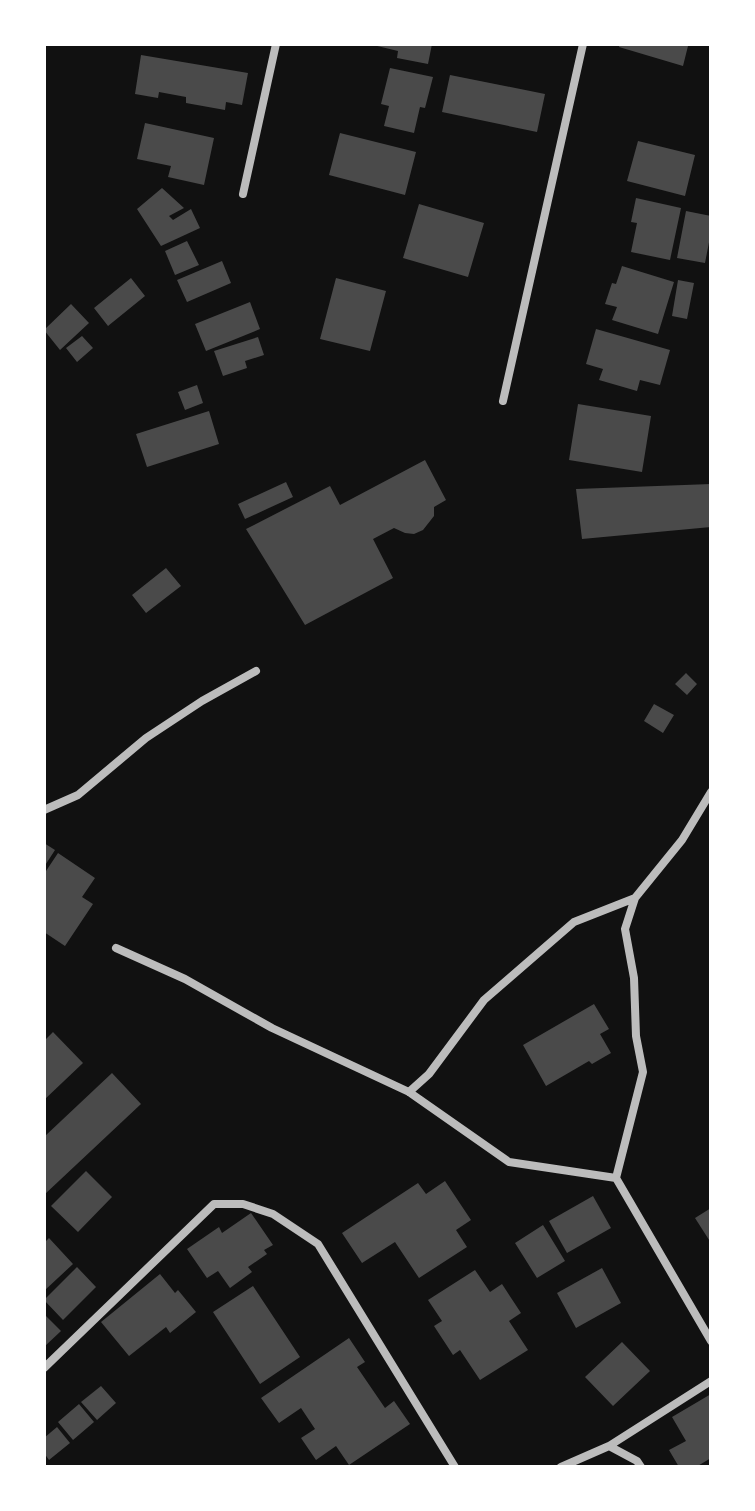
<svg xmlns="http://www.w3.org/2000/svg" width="755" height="1511" font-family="'Varela Round',sans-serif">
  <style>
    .building { fill: #4a4a4a }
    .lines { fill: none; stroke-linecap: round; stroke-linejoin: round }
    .minor { stroke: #bcbcbc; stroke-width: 8 }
  </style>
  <rect width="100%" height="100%" fill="#111"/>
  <path class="building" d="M369,44H432L428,64L397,58L398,51Z
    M620,44H681L688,46L683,66L619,47Z
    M141,55L248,73L242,105L226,102L225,110L186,103V97L159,92L158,98L135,94Z
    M390,68L433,77L425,108L420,107L414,133L384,126L389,106L381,104Z
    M450,75L545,94L537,132L442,112Z
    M145,123L214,138L204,185L168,177L171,166L137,159Z
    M340,133L416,152L405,195L329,175Z
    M638,141L695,155L685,196L627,181Z
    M162,188L184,208L169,216L173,220L191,209L200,228L161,246L137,209Z
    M636,198L681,208L670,260L631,252L637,223L631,222Z
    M419,204L484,223L468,277L403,258Z
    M686,211L711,216V232L705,263L677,258Z
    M187,241L199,265L175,275L165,251Z
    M222,261L231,283L187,302L177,280Z
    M622,266L674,282L658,334L612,320L617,307L605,304L612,283L616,284Z
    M131,278L145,296L108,326L94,308Z
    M336,278L386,291L370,351L320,339Z
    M678,280L694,283L687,319L672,316Z
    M250,302L260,329L206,351L195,324Z
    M71,304L89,323L60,350L44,330Z
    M596,329L670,350L660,385L640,380L637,391L599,380L603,369L586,364Z
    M82,336L93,348L77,362L66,348Z
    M258,337L264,355L245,361L247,368L223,376L214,351Z
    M197,385L203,403L185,410L178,392Z
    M578,404L651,416L642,472L569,460Z
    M209,411L219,444L147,467L136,434Z
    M425,460L446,500L434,507V516L423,530L414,534L405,533L394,528L373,539L393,578L305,625L246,529L330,486L340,505Z
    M286,482L293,497L245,519L238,504Z
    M711,484V527L582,539L576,489Z
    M166,568L181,586L146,613L132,595Z
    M686,673L697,684L687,695L675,684Z
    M654,704L674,715L663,733L644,721Z
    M44,843L55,850L44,867Z
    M58,853L95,878L82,897L93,904L65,946L44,932V874Z
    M594,1004L609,1029L600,1034L611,1053L592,1064L589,1061L546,1086L523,1045Z
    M53,1032L83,1063L44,1100V1041Z
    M112,1073L141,1104L44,1195V1137Z
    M86,1171L112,1197L78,1232L51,1206Z
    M445,1181L471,1220L456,1230L467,1247L419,1278L395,1242L362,1263L342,1233L418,1183L426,1194Z
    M593,1196L611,1228L567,1253L549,1221Z
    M711,1208V1243L695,1218Z
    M251,1213L273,1245L264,1250L267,1254L248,1267L252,1272L230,1288L218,1271L207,1278L187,1249L219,1227L222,1233Z
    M543,1225L565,1261L537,1278L515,1243Z
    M49,1238L73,1264L44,1291V1243Z
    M77,1267L96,1287L63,1320L44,1300Z
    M602,1268L621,1303L576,1328L557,1293Z
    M475,1270L490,1292L502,1284L521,1313L509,1321L528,1350L480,1380L460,1350L453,1355L434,1326L442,1321L428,1300Z
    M160,1274L175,1293L178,1290L196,1312L170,1333L166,1327L129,1356L101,1322Z
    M253,1286L300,1357L260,1384L213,1312Z
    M44,1314L61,1331L44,1347Z
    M349,1338L365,1362L357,1367L385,1408L394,1401L410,1424L349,1465L336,1446L316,1460L301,1438L315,1429L301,1408L279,1423L261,1398Z
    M622,1342L650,1371L613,1406L585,1377Z
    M101,1386L116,1403L97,1420L81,1402Z
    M711,1394V1458L696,1467H679L669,1450L686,1441L672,1417Z
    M79,1404L94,1422L73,1440L58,1422Z
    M57,1427L70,1443L49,1460L44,1453V1438Z"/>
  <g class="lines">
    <path class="minor" d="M243,194L276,44
      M503,401L583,44
      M711,792L682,840L635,898L625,929L634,978L636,1036L643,1072L616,1178L711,1341
      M44,810L78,795L146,738L202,701L256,671
      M116,948L185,979L272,1028L409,1092L509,1162L616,1178
      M409,1092L429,1074L484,1000L574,922L635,898
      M44,1368L214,1204H243L273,1214L318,1244L455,1467
      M609,1446L711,1381
      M561,1467L609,1446L637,1461L641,1467"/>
  </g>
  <rect width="755" height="1511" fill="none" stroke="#ffffff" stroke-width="92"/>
</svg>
